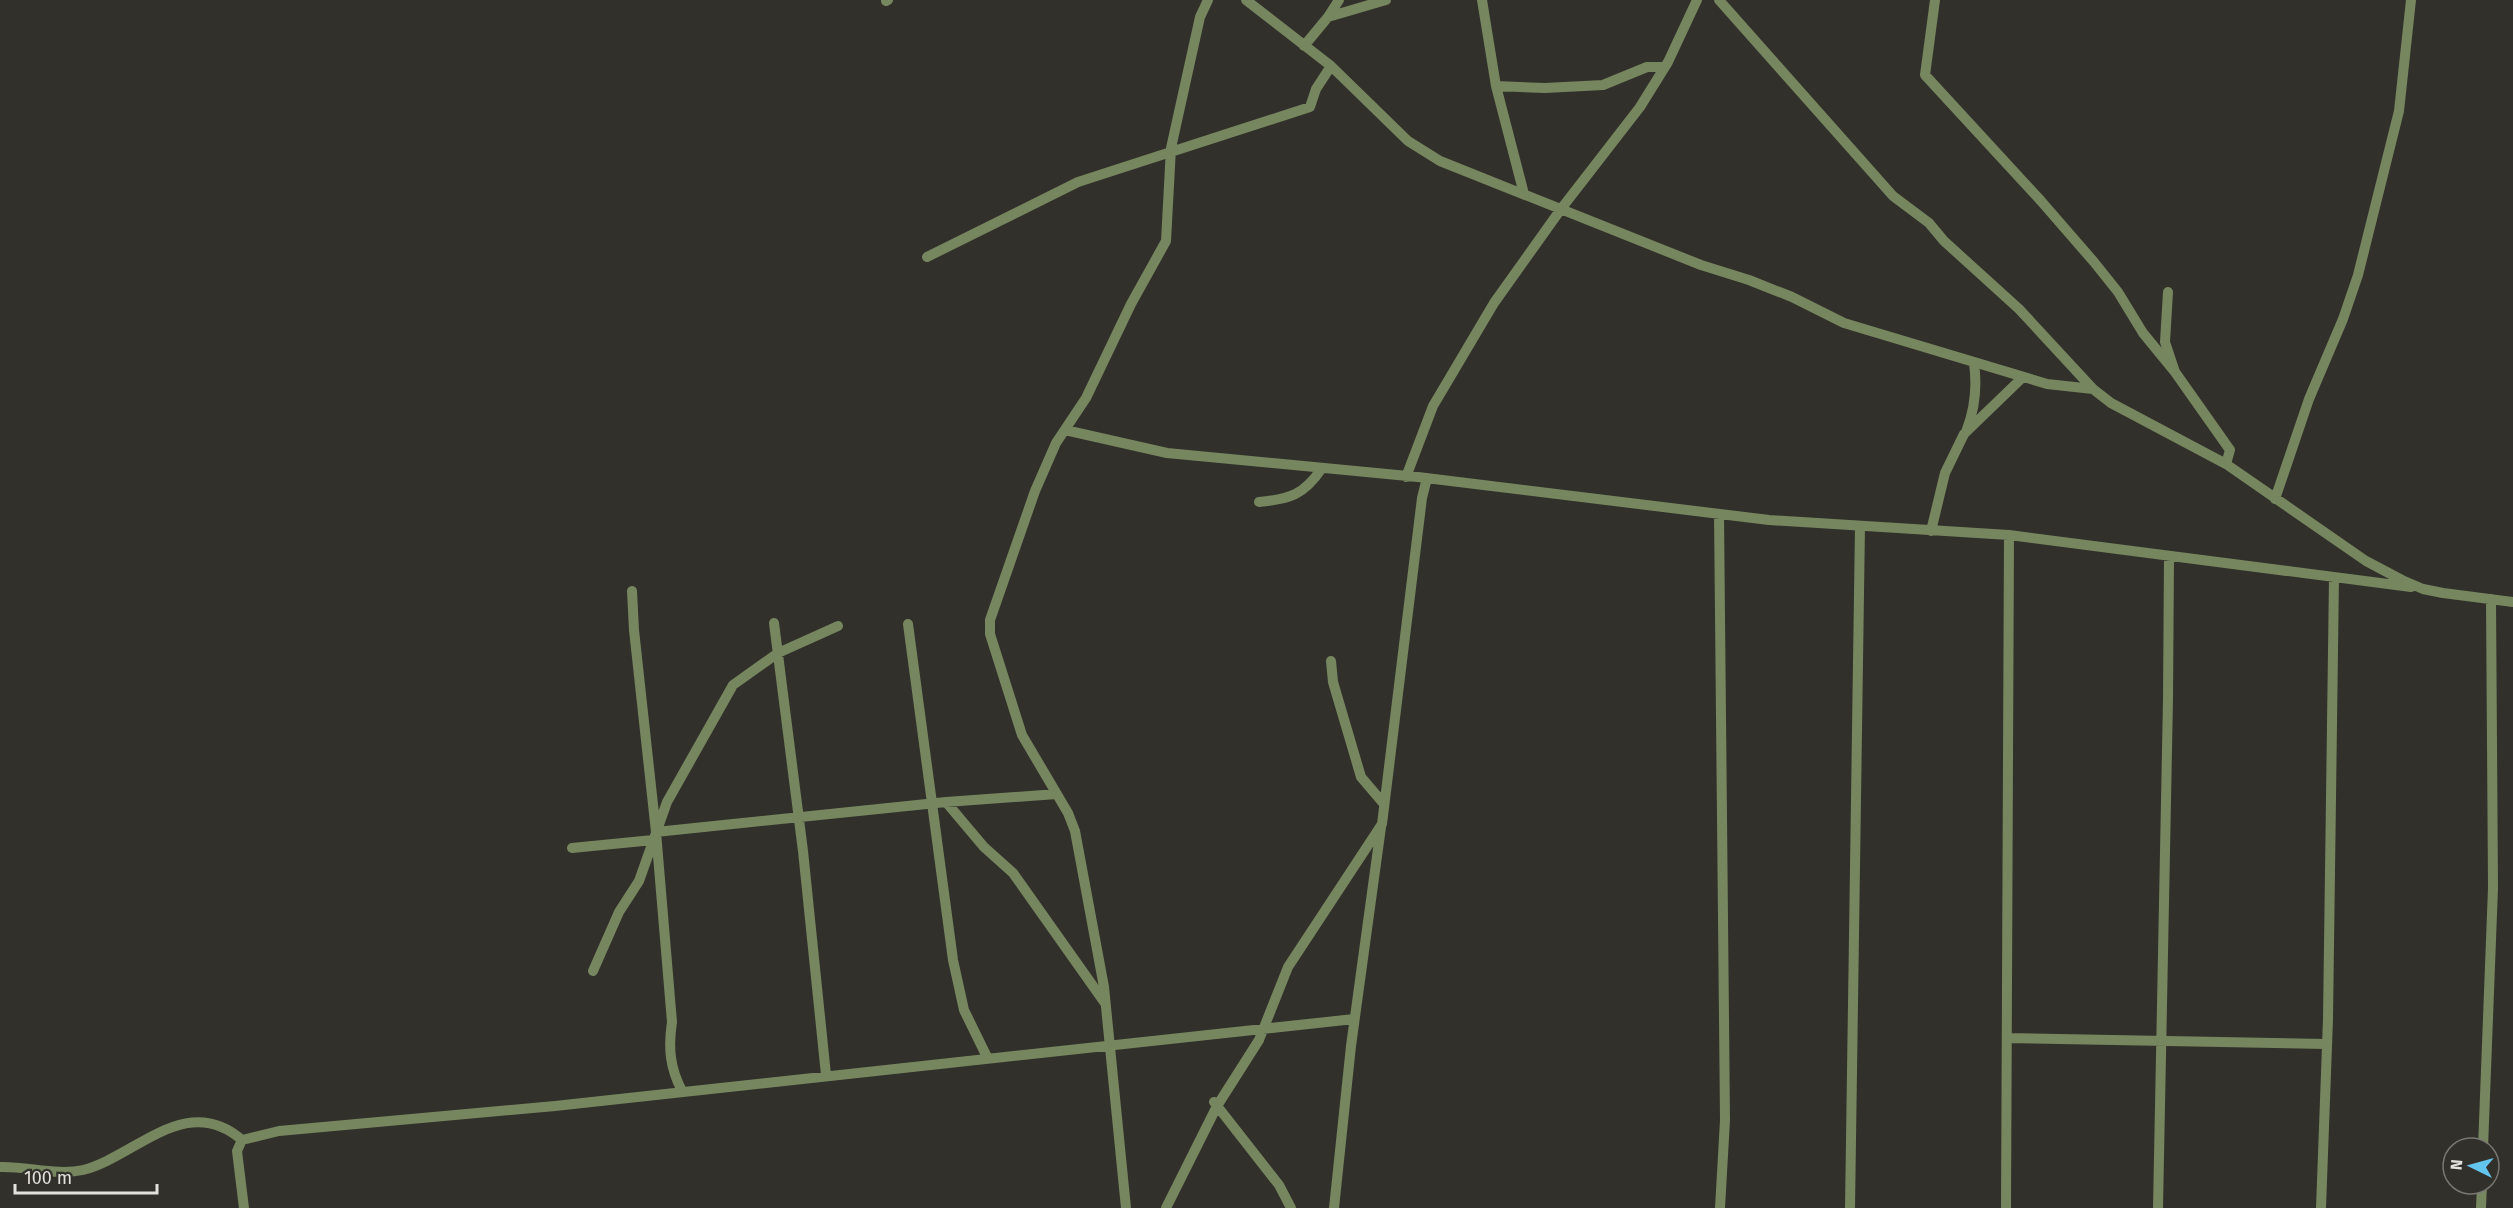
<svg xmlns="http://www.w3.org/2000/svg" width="2513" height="1208" font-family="'Fira Sans',sans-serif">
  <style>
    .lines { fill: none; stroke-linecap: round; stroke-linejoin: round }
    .minor { stroke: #76865f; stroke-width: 10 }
  </style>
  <rect width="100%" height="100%" fill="#32302a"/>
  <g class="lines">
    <path class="minor" d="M1246,0L1331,66L1408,141L1440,161L1701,265L1749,280L1792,297L1844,323L2047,384L2093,389L2111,403L2226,464L2366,561L2402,580L2423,589L2443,593L2513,602
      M1482,0L1496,86L1524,194
      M1719,0L1893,196L1929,223L1944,241L2019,309L2093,389
      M1935,0L1925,75L2041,201L2094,262L2118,292L2143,333L2175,372
      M886,1L888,0
      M1328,17L1339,0
      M1304,46L1328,17L1386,0
      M1496,86L1545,88L1603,85L1647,67H1665
      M927,257L1078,182L1310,107L1316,89L1331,66
      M2168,292L2165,342L2175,372L2230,450L2226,464
      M1967,429C1975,408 1977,385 1974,363
      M1065,430L1167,453L1418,477L1769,520L2009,535L2411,587
      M1406,477L1433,406L1494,303L1561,209L1640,107L1668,62L1697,0
      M2275,499L2309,399L2343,319L2358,275L2399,111L2411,0
      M1259,502C1290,499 1304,495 1322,468
      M1719,514L1725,1120L1720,1208
      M1931,531L1945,473L1964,434L2023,377
      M632,591L634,630L656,832L672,1022C668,1048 670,1068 682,1091
      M774,623L803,851L826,1075
      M908,624L953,960L964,1010L987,1057
      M1331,661L1333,682L1361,777L1384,804
      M946,802L984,847L1013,873L1105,1003
      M656,832L946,802L1057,794
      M572,848L653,840
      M593,971L619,912L639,881L667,802L733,685L778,653L838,626
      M2008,1038L2326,1044
      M1214,1102L1279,1185L1291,1208
      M2483,1148L2493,888L2491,599
      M0,1167C27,1166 57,1176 83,1170C135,1157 186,1091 242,1140
      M244,1208L237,1151L242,1140L279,1131L555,1106L1354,1019
      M1126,1208L1104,987L1075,831L1068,813L1022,735L990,634V620L1035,491L1056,443L1086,398L1131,304L1166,241L1171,148L1200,17L1208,0
      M1166,1208L1217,1106L1259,1040L1288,967L1382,824L1422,498L1427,478
      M1334,1208L1351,1046L1381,827
      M1850,1208L1860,526
      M2006,1208L2009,535
      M2158,1208L2168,699L2169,557
      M2321,1208L2328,1019L2334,577
      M2481,1208L2482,1184"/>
  </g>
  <g transform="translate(2471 1166) rotate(275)"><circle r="28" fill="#32302a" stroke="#787772" stroke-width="1.5"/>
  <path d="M0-4.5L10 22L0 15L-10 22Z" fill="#64c5ee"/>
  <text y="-9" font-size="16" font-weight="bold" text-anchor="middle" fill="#e2e1dd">N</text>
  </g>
  <path d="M15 1184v9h142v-9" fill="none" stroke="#e2e1dd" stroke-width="3"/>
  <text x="24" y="1184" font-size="18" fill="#e2e1dd" stroke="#32302a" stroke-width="4.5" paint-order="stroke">100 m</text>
</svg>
